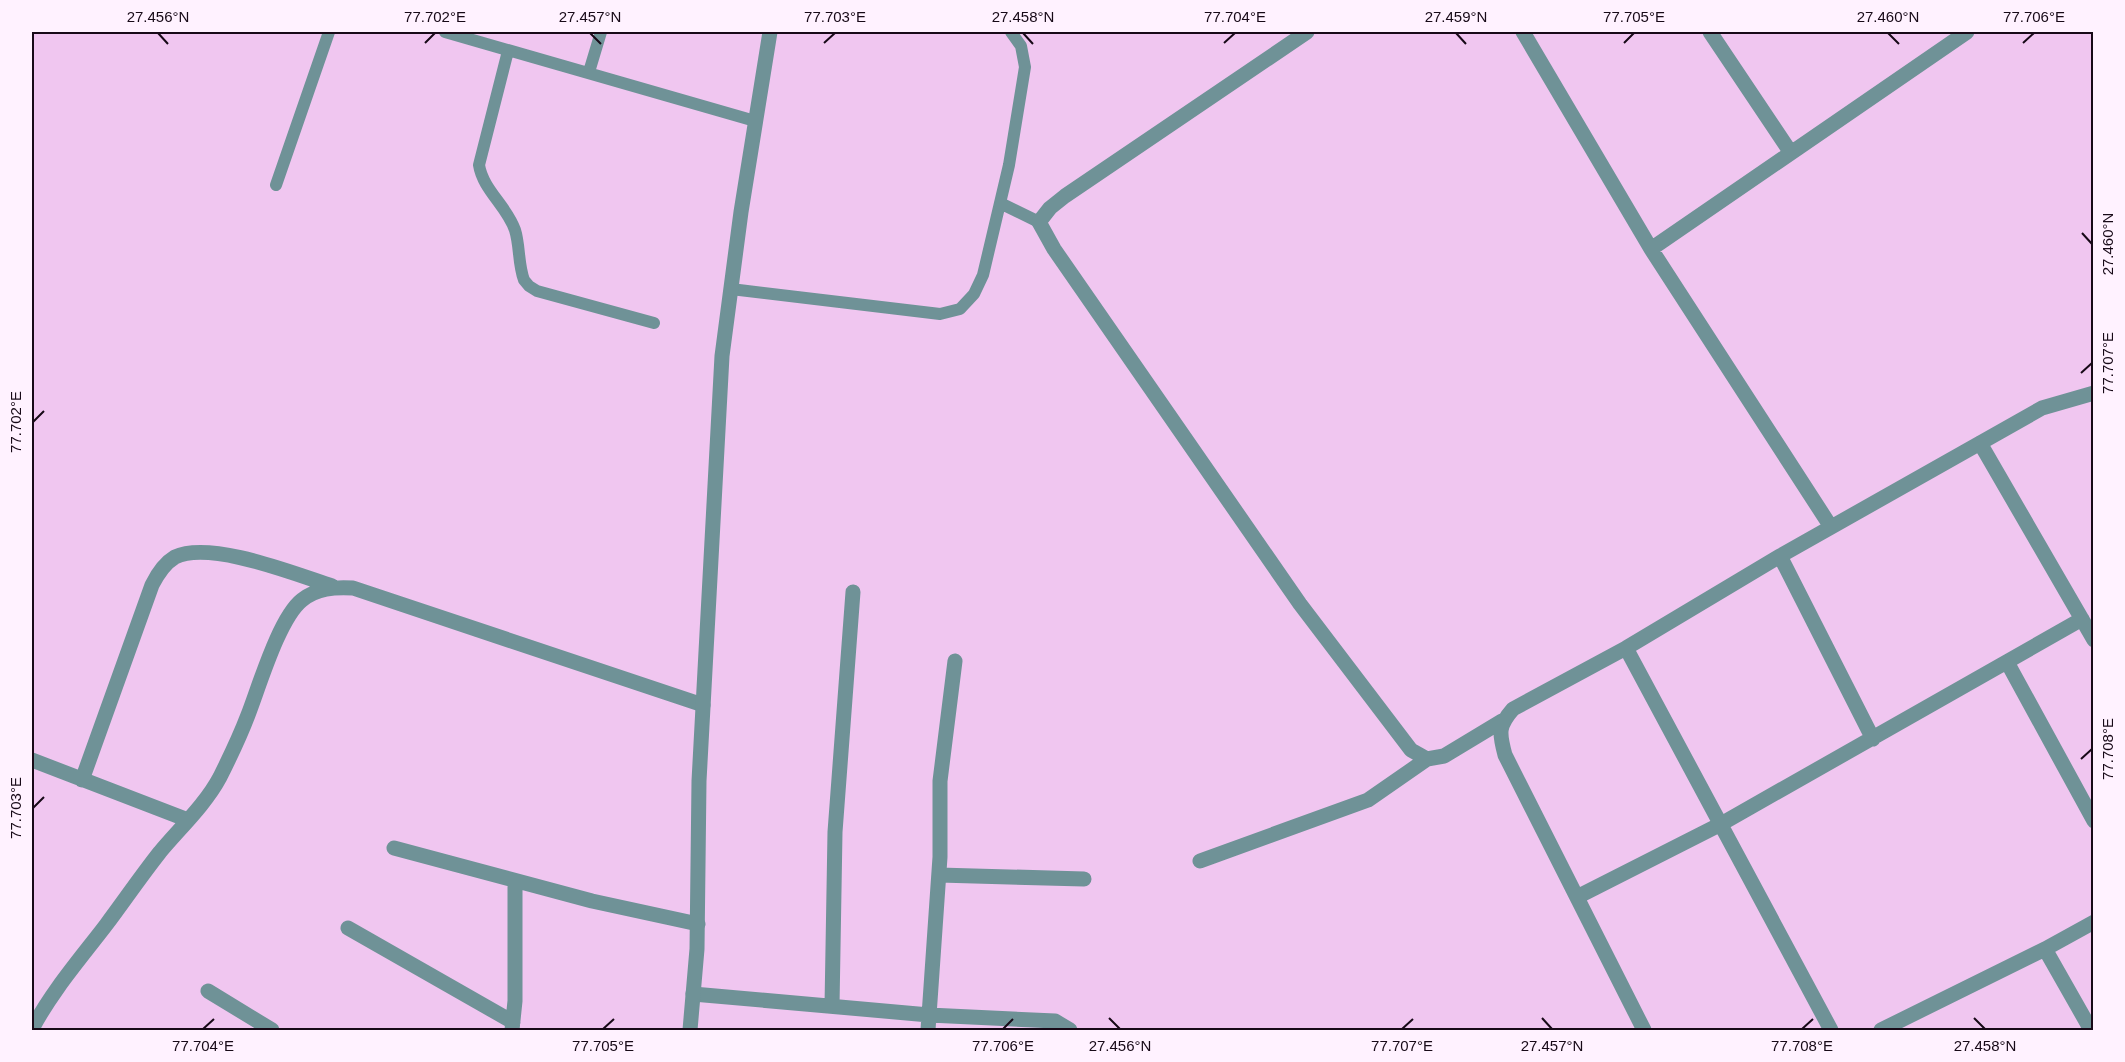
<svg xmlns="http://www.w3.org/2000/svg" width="2125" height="1062" font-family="Arial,sans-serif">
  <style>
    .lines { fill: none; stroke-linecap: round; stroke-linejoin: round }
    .service { stroke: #6f9297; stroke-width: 12 }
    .minor { stroke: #6f9297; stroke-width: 15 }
    .tertiary { stroke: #6f9297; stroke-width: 15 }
    .ticks { fill: none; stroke: #170917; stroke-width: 2 }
    .neatline { fill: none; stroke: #170917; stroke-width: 2 }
    .ticks-label { font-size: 15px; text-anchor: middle; fill: #170917 }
  </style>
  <rect width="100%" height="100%" fill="#f0c6f0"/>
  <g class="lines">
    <path class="service" d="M445,32L755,121
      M508,51L479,165C483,190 507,206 515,230C520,246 518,264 524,280L529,286L537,291L654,323
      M589,72L601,32
      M276,185L329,32
      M1000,203L1039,222
      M731,289L940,314L960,309L974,294L983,275L1009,165L1025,67L1021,46L1011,32"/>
    <path class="minor" d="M1307,32L1065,196L1050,208L1039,222L1054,249L1300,604L1411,750L1427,759L1444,756L1502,721
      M1523,32L1651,249L1831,527
      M1710,32L1791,153
      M1651,249L1967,32
      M1980,443L2094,640
      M1780,556L1873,739
      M1626,648L1831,1030
      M2007,662L2094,821
      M32,760L188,820
      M82,780L152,585C157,575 165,563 175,557C210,540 295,574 332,586
      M394,848L592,901L698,924
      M1200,861L1368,800L1427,759
      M939,875L1084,879
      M1577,897L1721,824L2082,619
      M348,928L513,1022
      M2045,949L2091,1030
      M208,991L272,1030
      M693,994L929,1015L1055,1021L1070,1030
      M832,1006L835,832L853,592
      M32,1029C52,991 80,959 106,925C124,901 141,876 160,852C180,828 205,805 220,777C230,757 240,736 248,715C259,687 279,618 302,600C317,588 334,587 353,588L703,705
      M512,1030L515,1001V881
      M928,1030L940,857V781L955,661
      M1644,1030L1505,755C1499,733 1498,726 1513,709L1626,648L1780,556L2042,408L2094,393
      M1881,1030L2045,949L2094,922"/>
    <path class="tertiary" d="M690,1030L697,949L699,781L722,356L741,212L770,32"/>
  </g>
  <path class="ticks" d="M158,33L168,44M590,33L601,44M1023,33L1033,44M1456,33L1466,44M1888,33L1899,44M425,43L435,33M824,43L835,33M1224,43L1235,33M1624,43L1634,33M2023,43L2034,33M2082,233L2092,244M2081,373L2092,363M33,422L44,411M2081,759L2092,749M33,808L44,797M1109,1018L1120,1029M1542,1018L1552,1029M1974,1018L1985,1029M203,1029L214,1019M603,1029L614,1019M1003,1029L1013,1019M1402,1029L1413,1019M1802,1029L1813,1019"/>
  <rect width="2125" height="1062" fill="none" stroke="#fff2ff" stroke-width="66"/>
  <rect x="33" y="33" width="2059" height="996" class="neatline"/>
  <g class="ticks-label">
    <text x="158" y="22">27.456°N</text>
    <text x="435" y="22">77.702°E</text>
    <text x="590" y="22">27.457°N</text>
    <text x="835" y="22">77.703°E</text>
    <text x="1023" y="22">27.458°N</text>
    <text x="1235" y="22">77.704°E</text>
    <text x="1456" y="22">27.459°N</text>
    <text x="1634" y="22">77.705°E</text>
    <text x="1888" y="22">27.460°N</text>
    <text x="2034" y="22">77.706°E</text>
    <text transform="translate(2108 244) rotate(-90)" y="5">27.460°N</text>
    <text transform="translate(2108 363) rotate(-90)" y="5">77.707°E</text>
    <text transform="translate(16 422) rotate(-90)" y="5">77.702°E</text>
    <text transform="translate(2108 749) rotate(-90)" y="5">77.708°E</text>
    <text transform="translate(16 808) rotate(-90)" y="5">77.703°E</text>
    <text x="203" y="1051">77.704°E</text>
    <text x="603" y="1051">77.705°E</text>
    <text x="1003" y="1051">77.706°E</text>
    <text x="1120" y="1051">27.456°N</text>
    <text x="1402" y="1051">77.707°E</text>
    <text x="1552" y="1051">27.457°N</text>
    <text x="1802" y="1051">77.708°E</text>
    <text x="1985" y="1051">27.458°N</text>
  </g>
</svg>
